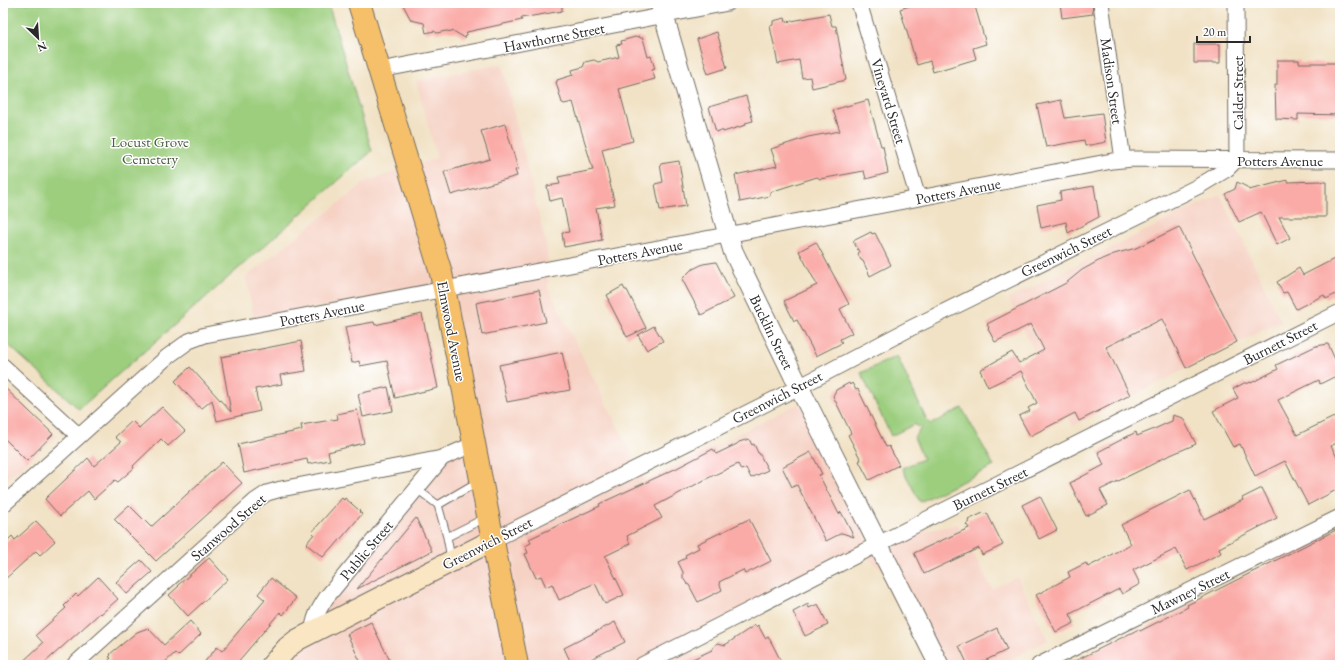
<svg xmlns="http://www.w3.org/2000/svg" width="1343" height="668" font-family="'EB Garamond',serif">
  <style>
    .built { fill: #f6d2c4 }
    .green { fill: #9cce7e; stroke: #647c54 }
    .building { fill: #faaba7 }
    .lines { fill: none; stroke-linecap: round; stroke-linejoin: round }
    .service-casing { stroke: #706b61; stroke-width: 9 }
    .minor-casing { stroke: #706b61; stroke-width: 17 }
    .tertiary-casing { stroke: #706b61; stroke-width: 21 }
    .secondary-casing { stroke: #706b61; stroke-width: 23 }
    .primary-casing { stroke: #706b61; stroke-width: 24 }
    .service { stroke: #fff; stroke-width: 7 }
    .minor { stroke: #fff; stroke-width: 15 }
    .tertiary { stroke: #fff; stroke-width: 19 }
    .secondary { stroke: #fbe6c4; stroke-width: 21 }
    .primary { stroke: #f6c06b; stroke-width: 22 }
    .labels { text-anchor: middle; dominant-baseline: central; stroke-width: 3; stroke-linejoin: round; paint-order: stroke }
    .street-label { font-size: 15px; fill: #2b2b2b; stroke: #fff }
    .park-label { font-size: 15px; fill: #4d5c44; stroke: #fff }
  </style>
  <rect width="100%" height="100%" fill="#fff"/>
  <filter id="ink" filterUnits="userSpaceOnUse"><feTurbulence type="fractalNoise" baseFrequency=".025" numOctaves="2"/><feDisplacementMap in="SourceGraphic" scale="8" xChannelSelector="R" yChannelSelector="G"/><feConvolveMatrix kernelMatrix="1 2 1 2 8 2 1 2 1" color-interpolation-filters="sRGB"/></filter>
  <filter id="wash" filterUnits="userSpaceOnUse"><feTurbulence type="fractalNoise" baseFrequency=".012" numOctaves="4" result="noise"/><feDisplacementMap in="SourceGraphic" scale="16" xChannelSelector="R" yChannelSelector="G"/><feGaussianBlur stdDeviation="0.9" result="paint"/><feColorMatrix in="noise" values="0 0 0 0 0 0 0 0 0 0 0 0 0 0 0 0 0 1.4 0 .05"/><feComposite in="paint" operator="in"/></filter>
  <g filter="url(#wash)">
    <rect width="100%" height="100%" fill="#f1e2c5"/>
    <path class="built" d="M502,64L547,249L548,288L645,481L799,403L869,543L958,524L992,589L1017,577L1048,640L999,665H937L895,578L855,550L685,637L697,665H266L427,466L465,435L438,289L254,318L246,277L367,181L437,158L416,81Z
      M1220,194L1281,321L1073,426L1008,299Z
      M3,384L57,436L3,483Z"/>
    <path class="green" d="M3,3H328L372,151L79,409L3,340Z
      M897,356L926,419L931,424L962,408L994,466L920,502L902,468L923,459L914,437L922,427L916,426L915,424L891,436L861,373Z"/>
    <g id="blocks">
      <path class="building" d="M402,3H562V11L521,18L522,20L467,32L465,38L455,32L446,31L437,33L434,31L426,33L424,23L411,20Z
        M919,3H974L986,44L973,48L976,59L933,72L930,61L917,65L900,9Z
        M1060,3H1092L1093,14L1062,18Z
        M829,14L832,26H836L846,80L812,88L810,77L802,78L799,60L778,64L770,26L773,25V21L785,18L786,22Z
        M717,32L727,68L708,74L697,39Z
        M639,36L640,38H643L648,57L651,56L655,69L652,70L655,79L619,89L633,141L602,149L615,205L596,208L602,240L564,247L562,233L569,232L562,198L550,201L547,186L560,184L558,177L593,170L573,102L564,104L563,103H562L556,82H557V80L573,75L572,70L583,67L585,62L594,60L598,62L619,57L616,45L622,44L621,41Z
        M1194,44H1220V63H1194Z
        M1277,60H1299V63H1340V115L1298,114V120L1276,119L1275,85H1277Z
        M746,96L753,121L745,123L746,125L723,132L722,130L716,132L709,107Z
        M868,100L881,146H883L888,173L866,179L864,171L820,179L817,177L770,192V196L740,202L735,175L777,166L771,149L808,137L840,131L833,110Z
        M1061,100L1065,118L1102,113L1106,142L1085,146L1084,140L1046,147L1037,105Z
        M505,124L518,169L515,170L517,176L451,195L444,172L490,159L481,131Z
        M679,161L686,206L660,210L655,184L663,182L660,164Z
        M1288,180V182L1321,181L1322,182H1326V217H1279L1290,238L1277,245L1261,212L1239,222L1225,194L1235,189L1237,182L1247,187L1249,190Z
        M1094,186L1099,217L1068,233L1066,222L1041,228L1037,205L1061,200L1060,192Z
        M1179,227L1237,342L1186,368L1162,319L1106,347L1130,395L1079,421L1075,413L1030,436L1019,416L1030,411L1028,408L1037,403L1021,371L988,387L980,370L1012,352L1019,363L1044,350L1031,324L995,342L988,329L989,328L987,324L1066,283L1082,270L1102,259L1114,254L1136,248Z
        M871,232L872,234L875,233L891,265L870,276L863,261L861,260L858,255L859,252L853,241Z
        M816,242L849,304L840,309L852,333L840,339L842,343L816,356L797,320L794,321L784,301L817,285L799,251Z
        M1340,256V292L1326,299L1324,295L1296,309L1287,292L1283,293L1277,282L1299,268L1303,275Z
        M716,262L734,298L701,315L682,279L691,270L703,264Z
        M623,286L625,290H627L646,328L627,337L608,300L609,299L607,295Z
        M539,290L546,322L482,335L476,303Z
        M422,314L438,388L395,398L387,361L360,366L359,361L352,363L345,327L374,322L375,325Z
        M654,326L663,341L647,350L638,335Z
        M301,341L306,371L280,375L282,384L255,389L260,411L217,421L212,400L201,409L175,381L190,367L231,412L221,357Z
        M1328,344L1340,370V374L1320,384L1319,380L1278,400L1297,435L1334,417L1340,429V441L1331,446L1340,463V488L1308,505L1285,461L1255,476L1240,444L1233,447L1213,411L1238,398L1233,389L1246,382V384L1251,382V383L1278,369L1276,365L1316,346Z
        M562,352L570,390L507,402L499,365Z
        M849,383L850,385L852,383L856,390L858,389L886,447L889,446L899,465L869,480L859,461L861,460L848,435L851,433L833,396L836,390Z
        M3,386L53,434L27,461L3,437Z
        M388,387L393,411L363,417L358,394Z
        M162,407L185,431L168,446L161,439L133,466L134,468L118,482L115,480L94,499L88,491L60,516L45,499L88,458L94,466L121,442L115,437L132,421L139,428Z
        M357,410L364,443L328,452L330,460L308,464L307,459L244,473L238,444L302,430L301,425L338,419L337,414Z
        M1173,415L1183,418L1196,444L1159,460V461L1100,490L1108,505L1086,516L1070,483L1104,465L1098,452L1136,432L1137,436L1152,430L1172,421Z
        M749,439L752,445L754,444L758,453H759L768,470L751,478L746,468L741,470L738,464L712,476L655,506L662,518L627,536L630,544L605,556L624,595L605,604L595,583L559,600L552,584L546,587L541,576L536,578L525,554L528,553L525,546L531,543L529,539L600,506L599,504L677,468L713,449L716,454L737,444L739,442Z
        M811,452L822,474L819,475L839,514L841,512L854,537L842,533L826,541L797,485L792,487L782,467Z
        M222,462L242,483L156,561L114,519L129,505L151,527Z
        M1262,488L1277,518L1219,548L1221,553L1187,570L1176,549L1133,570L1140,584L1122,594L1119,589L1070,614L1074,623L1056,632L1036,595L1070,577L1068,572L1086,563L1088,567L1131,544L1121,525L1190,490L1204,519L1243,500L1242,498Z
        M1040,496L1057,530L1039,539L1022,505Z
        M342,498L344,500L345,498L360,511L359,512L362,514L333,548L332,547L323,557L306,544L314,534L312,532Z
        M983,513L984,514L987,513L1003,545L982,555L979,548L924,574L914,553L969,528L966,524L969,522L968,520Z
        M416,518L432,551L357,589Z
        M749,519L771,561L745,574L743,570L719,582L722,590L698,602L689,585L687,584L683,578V572L678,562L686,558L685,555L699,548L697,544Z
        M36,521L55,541L40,555L36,551L3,581V545L12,536L15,540Z
        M1340,528V665H1067L1139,629L1140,631L1188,607L1187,605Z
        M209,558L228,579L188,616L169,595L179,586L178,585Z
        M141,560L152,572L127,594L116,582Z
        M98,577L118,599L101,614L100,613L42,665H19L43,643L36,635L66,608L64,606L76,594L78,596Z
        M271,578L296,598L283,615L280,612L237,663L239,665H202L217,647L222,651L265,600L258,594Z
        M808,604L809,608L818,604L828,625L805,636L793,612Z
        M190,621L201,634L178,656L175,653L162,665H104L111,658L109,657L111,655L110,654L137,632L148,628L164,645Z
        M371,622L392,665H362L347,634Z
        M615,622L625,642L579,665H572L564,648Z
        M755,625L756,627L758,625L765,638L768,636L783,665H680L712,650L714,646L718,643L725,645Z
        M997,628L1007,650L976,665H968L959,646Z"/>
    </g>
  </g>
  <g filter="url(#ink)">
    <use href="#blocks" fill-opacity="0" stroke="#706b61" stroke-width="1"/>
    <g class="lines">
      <defs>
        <path id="service" d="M479,481L438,505L447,537L485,518
          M417,489L438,505
          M447,537L451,558"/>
        <path id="minor" d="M859,3L918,198
          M1101,3L1123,160
          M380,70L728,3
          M3,366L79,436
          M3,505L167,357L189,341L205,335L1112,161L1133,159L1340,160
          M493,540L799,387L909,329L1199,186L1227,169L1237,159L1236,3
          M313,632C313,618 319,609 326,598L442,458L474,444
          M74,665L255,501L267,493L281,489L442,458
          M642,665L941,512L1340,312
          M1039,665L1340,517"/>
        <path id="tertiary" d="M660,3L733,251L799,387L939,665"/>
        <path id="secondary" d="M272,665L288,647L297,640L493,540"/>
        <path id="primary" d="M359,3L441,273L517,665"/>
      </defs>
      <use href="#service" class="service-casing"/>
      <use href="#minor" class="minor-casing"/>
      <use href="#tertiary" class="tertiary-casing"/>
      <use href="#secondary" class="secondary-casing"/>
      <use href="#primary" class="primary-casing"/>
      <use href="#service" class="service"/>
      <use href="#minor" class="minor"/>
      <use href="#tertiary" class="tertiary"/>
      <use href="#secondary" class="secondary"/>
      <use href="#primary" class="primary"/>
    </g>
  </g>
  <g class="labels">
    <g class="street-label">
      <text transform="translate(554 37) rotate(-11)">Hawthorne Street</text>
      <text transform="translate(1112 81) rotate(82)">Madison Street</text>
      <text transform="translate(1237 93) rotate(-90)">Calder Street</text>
      <text transform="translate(889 101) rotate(73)">Vineyard Street</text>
      <text x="1280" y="160">Potters Avenue</text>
      <text transform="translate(958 191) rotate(-11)">Potters Avenue</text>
      <text transform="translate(1066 251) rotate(-26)">Greenwich Street</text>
      <text transform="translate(640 252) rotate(-11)">Potters Avenue</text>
      <text transform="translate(322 313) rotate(-11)">Potters Avenue</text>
      <text transform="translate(452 331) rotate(79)">Elmwood Avenue</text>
      <text transform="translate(772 332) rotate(64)">Bucklin Street</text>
      <text transform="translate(1280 342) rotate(-27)">Burnett Street</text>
      <text transform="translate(777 397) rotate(-27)">Greenwich Street</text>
      <text transform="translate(990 488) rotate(-26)">Burnett Street</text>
      <text transform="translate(228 527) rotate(-41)">Stanwood Street</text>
      <text transform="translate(487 543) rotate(-27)">Greenwich Street</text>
      <text transform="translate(366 550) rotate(-50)">Public Street</text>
      <text transform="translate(1190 591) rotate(-26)">Mawney Street</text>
    </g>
    <g class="park-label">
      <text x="150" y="141">Locust Grove<tspan x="150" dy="17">Cemetery</tspan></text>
    </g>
  </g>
  <rect width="1343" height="668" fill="none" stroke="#fff" stroke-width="16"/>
  <g transform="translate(38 38) rotate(155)" stroke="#ffffff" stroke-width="3" paint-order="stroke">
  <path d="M0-3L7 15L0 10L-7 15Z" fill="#2b2b2b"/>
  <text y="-6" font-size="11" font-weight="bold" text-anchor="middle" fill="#2b2b2b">N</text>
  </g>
  <path d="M1197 36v6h53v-6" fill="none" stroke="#2b2b2b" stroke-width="2"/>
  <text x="1203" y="36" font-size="12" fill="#2b2b2b" stroke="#ffffff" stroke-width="3" paint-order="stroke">20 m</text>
</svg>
